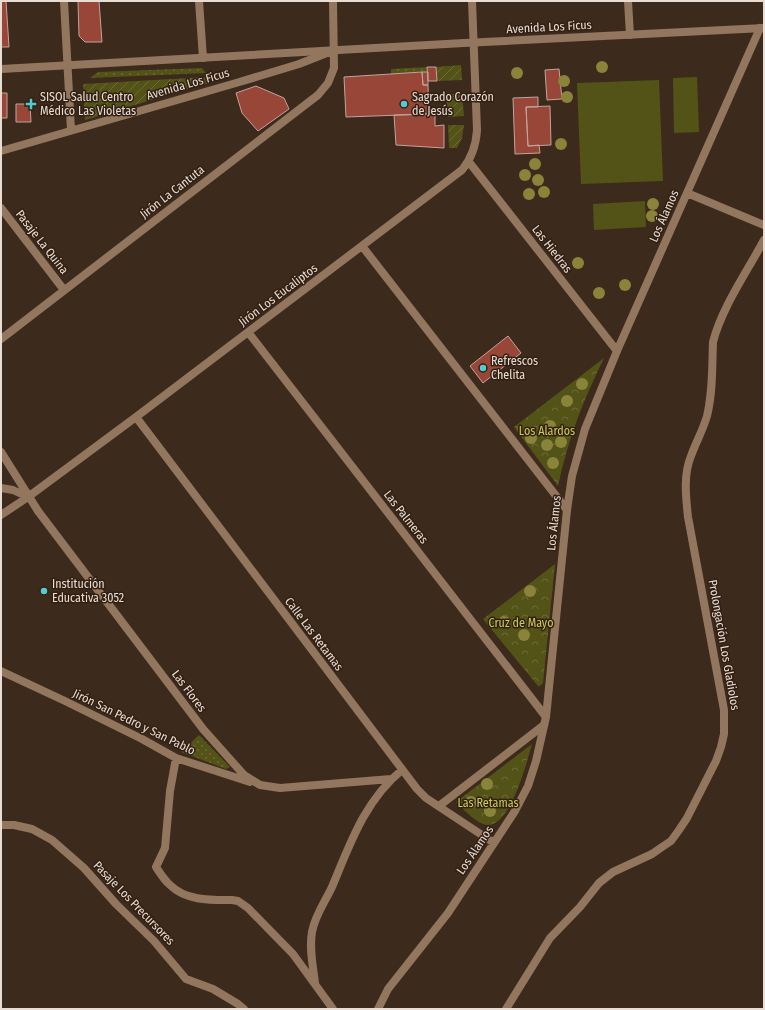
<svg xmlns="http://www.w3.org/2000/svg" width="765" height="1010" font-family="'Fira Sans Condensed',sans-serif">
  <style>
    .grass { fill: url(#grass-dots) }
    .park { fill: url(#park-crowns) }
    .garden { fill: url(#garden-furrows) }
    .pitch { fill: #535317 }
    .building { fill: #984637; stroke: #c1a49e }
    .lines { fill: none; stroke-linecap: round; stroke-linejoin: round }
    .service { stroke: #93765e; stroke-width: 8 }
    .minor { stroke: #93765e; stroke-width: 8 }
    .tertiary { stroke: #93765e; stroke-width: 8 }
    .tree { fill: #8a833a }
    .poi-dot { fill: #51ccd5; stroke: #322013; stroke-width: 1.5 }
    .labels { text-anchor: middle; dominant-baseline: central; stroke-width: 3; stroke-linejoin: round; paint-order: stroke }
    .street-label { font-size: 12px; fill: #e8dcd3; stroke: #322013 }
    .poi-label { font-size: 12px; fill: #e8dcd3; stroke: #322013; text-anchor: start }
    .park-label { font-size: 12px; fill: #cacc53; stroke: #322013 }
  </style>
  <defs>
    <pattern id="grass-dots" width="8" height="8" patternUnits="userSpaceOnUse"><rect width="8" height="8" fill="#535317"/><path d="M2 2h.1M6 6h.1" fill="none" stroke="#6c6b38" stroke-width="1.8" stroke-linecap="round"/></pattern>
    <pattern id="park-crowns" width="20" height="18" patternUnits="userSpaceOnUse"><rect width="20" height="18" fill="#535317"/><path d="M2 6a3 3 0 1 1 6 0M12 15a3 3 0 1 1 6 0" fill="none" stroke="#6c6b38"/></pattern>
    <pattern id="garden-furrows" width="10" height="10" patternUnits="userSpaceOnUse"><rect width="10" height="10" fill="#535317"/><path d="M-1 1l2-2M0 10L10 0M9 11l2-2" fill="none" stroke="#6c6b38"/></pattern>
  </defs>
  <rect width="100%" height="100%" fill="#3c2a1c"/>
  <path class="grass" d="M427,67L428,72L391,74V69Z
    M202,68L206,73L90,78L98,72Z
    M199,735L230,767L226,769L181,752Z"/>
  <path class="park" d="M604,358C583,401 568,439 558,486L514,427Z
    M555,564L543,683L540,686H538L483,619Z
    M532,744C527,761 511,825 488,825C478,825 463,809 456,802Z"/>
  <path class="garden" d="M461,65L462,80L437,81L436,67Z
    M208,77V83L85,120L83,84Z
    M446,94H462L464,116L448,117Z
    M448,125H464L462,138L457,148H449Z"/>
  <path class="pitch" d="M697,77L699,132L674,133L673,78Z
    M659,80L663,181L581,184L577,83Z
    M645,201L646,227L594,230L593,204Z"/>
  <path class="building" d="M1,1H6L9,47H1Z
    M78,1H99L102,42H85L79,36Z
    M427,67H436L437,81H428Z
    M559,69L562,99L547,100L545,70Z
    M422,72L423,85H428L429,114L346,117L344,77Z
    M422,72H428V85H423Z
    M256,86L284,98L289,109L258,131L242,113L236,93Z
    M1,93H7V118H1Z
    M538,97V107H526L528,146L539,145L540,153L515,154L513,98Z
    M16,104H30L31,122H16Z
    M550,106L551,145L528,146L526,107Z
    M429,114H435V126L444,125V148L396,145L394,115Z
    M508,336L521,353L483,383L470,366Z"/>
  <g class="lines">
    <path class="service" d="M439,806L544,725"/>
    <path class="minor" d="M64,1L71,130
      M199,1L203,58
      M628,1L630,35
      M1,151L236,83L299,64L332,51
      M469,162L617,351
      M687,193L764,225
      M1,208L64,290
      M362,246L567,510
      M248,332L546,717
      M1,339L318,95L328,83L334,68L333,1
      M136,417L417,789L426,798L494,843
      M1,452L38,511L203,729L244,775L260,785L280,788L391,779
      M1,488L13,490L28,497
      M1,515L28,497L136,417L462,170C472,158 476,146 477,130L472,1
      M1,671L65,701L142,739L176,758L250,782
      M176,758L170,791L165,848L156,867C160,873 164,880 170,885C186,901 211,900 232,900L238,901L248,908L293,954L333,1009
      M1,825H14L32,829L52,840L84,868L116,904L154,941L186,979L213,989L238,1004L244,1009
      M315,983C313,966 309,949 312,932C315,915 325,902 332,887C350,844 365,800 402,770
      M378,1009L388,989L448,913L515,811L528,786L536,761L546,717L567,510L572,476L585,429L617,351L760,28
      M506,1009L550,938L580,907L599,883L613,872L652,854L662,847L671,841L679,830L687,818L716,761L721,747L724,734V710L688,517C686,498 683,475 691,456C696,442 703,430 707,416C713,392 712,366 713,342C722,307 747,272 764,240"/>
    <path class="tertiary" d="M1,69L464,43L764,28"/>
  </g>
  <g class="tree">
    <circle cx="602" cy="67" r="6"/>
    <circle cx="517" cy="73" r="6"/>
    <circle cx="564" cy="81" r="6"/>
    <circle cx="567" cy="97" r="6"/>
    <circle cx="561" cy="144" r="6"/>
    <circle cx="535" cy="164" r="6"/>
    <circle cx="525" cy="175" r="6"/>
    <circle cx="538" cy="180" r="6"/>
    <circle cx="544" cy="192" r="6"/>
    <circle cx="529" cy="194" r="6"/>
    <circle cx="653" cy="204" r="6"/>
    <circle cx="652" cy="216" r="6"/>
    <circle cx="578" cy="263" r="6"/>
    <circle cx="625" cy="285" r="6"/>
    <circle cx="599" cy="293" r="6"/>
    <circle cx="582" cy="384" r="6"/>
    <circle cx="567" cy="401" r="6"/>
    <circle cx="550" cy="426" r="6"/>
    <circle cx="531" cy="438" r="6"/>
    <circle cx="561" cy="442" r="6"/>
    <circle cx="547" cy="445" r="6"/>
    <circle cx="553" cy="463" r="6"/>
    <circle cx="530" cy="591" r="6"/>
    <circle cx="504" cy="622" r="6"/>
    <circle cx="524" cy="635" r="6"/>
    <circle cx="487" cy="784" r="6"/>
    <circle cx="471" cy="802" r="6"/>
    <circle cx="490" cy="811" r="6"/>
  </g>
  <g class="poi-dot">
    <path d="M29 98h4v4h4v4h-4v4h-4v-4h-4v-4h4z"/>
    <circle cx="404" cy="104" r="4"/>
    <circle cx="483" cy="368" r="4"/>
    <circle cx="44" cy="591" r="4"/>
  </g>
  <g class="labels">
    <g class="street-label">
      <text transform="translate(549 27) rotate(-3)">Avenida Los Ficus</text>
      <text transform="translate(188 84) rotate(-16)">Avenida Los Ficus</text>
      <text transform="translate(172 192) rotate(-38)">Jirón La Cantuta</text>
      <text transform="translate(664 216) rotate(-66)">Los Álamos</text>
      <text transform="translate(42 242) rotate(52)">Pasaje La Quina</text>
      <text transform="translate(552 249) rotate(52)">Las Hiedras</text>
      <text transform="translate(278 295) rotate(-37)">Jirón Los Eucaliptos</text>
      <text transform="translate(406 517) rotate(52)">Las Palmeras</text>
      <text transform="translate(554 523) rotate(-84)">Los Álamos</text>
      <text transform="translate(314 634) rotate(53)">Calle Las Retamas</text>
      <text transform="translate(724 645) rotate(80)">Prolongación Los Gladiolos</text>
      <text transform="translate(189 691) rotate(53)">Las Flores</text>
      <text transform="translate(134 722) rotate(26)">Jirón San Pedro y San Pablo</text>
      <text transform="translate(475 850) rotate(-56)">Los Álamos</text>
      <text transform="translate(134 903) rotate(46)">Pasaje Los Precursores</text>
    </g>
    <g class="poi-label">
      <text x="40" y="97">SISOL Salud Centro<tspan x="40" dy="14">Médico Las Violetas</tspan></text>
      <text x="412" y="97">Sagrado Corazón<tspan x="412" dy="14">de Jesús</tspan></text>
      <text x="491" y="361">Refrescos<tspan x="491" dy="14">Chelita</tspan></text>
      <text x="52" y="584">Institución<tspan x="52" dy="14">Educativa 3052</tspan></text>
    </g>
    <g class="park-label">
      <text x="547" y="431">Los Alardos</text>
      <text x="521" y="623">Cruz de Mayo</text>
      <text x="488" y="803">Las Retamas</text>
    </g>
  </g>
  <rect width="765" height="1010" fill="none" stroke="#e8dcd3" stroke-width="4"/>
</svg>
